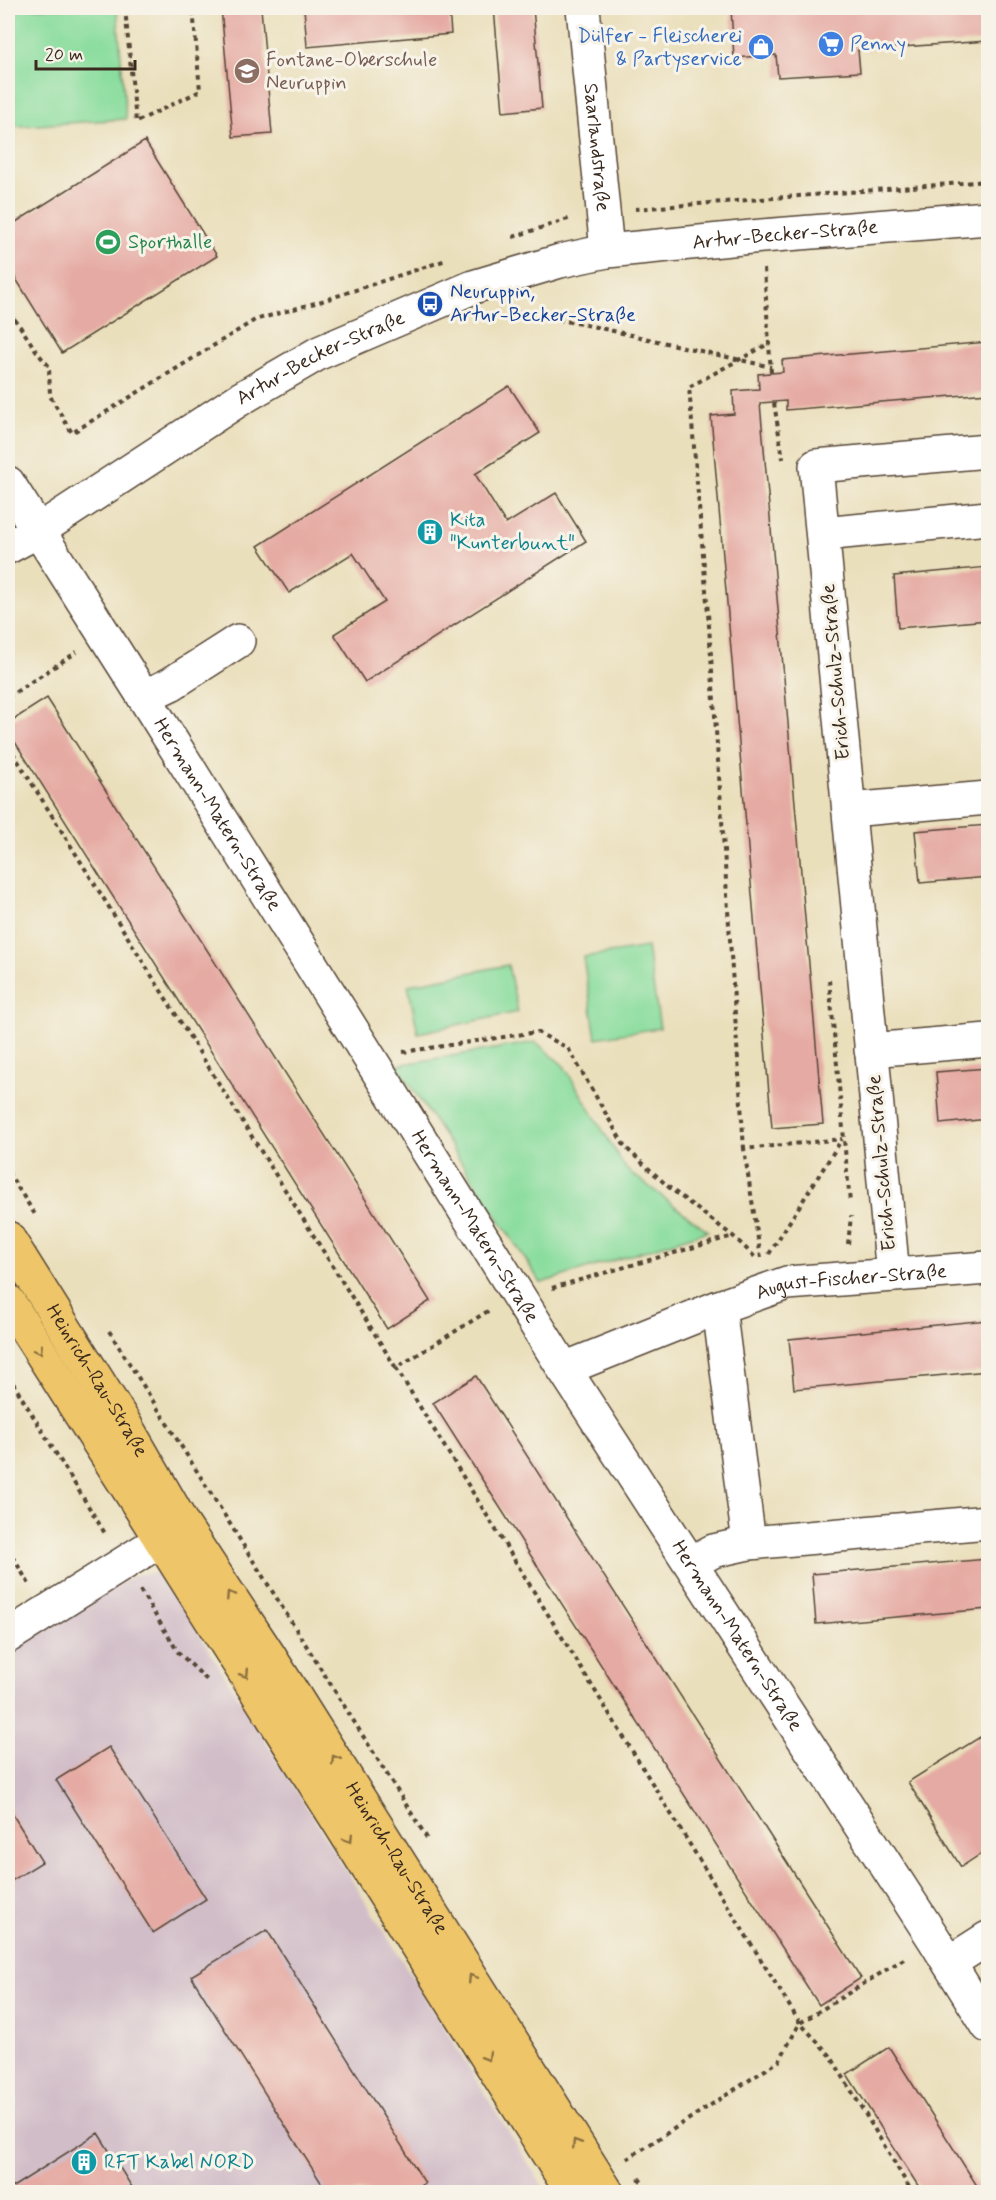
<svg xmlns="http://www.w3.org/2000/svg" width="996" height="2200" font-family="Mynerve,sans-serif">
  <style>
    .industrial { fill: #d1bdc8 }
    .green { fill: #8add9e; stroke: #62845e; stroke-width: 1.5 }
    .building { fill: #e5aaa3 }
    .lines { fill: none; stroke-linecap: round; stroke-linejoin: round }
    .minor-casing { stroke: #554536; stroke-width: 36 }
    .major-casing { stroke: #554536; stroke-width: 36 }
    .path { stroke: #554536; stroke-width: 4; stroke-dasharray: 4.5 4.5; stroke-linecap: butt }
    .minor { stroke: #fff; stroke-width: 33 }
    .major { stroke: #eec569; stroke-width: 33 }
    .oneway { stroke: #8c7040 }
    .labels { text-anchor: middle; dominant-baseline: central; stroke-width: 6; stroke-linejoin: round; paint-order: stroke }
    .shop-label { font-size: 20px; fill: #366cbe; stroke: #f7f3e8; text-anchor: end }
    .education-label { font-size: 20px; fill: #785e54; stroke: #f7f3e8; text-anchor: start }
    .street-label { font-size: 20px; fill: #3b2a1e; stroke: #f7f3e8 }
    .leisure-label { font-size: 20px; fill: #27864d; stroke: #f7f3e8; text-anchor: start }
    .transit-label { font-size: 20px; fill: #164399; stroke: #f7f3e8; text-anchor: start }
    .culture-label { font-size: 20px; fill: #0d838f; stroke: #f7f3e8; text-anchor: start }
  </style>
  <rect width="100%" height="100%" fill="#f7f3e8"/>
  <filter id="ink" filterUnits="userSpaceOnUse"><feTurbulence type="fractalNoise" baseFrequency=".0167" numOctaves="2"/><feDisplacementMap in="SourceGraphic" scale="12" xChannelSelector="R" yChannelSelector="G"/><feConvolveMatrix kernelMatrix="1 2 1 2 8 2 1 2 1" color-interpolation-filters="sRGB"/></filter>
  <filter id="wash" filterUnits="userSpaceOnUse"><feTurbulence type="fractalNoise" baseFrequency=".008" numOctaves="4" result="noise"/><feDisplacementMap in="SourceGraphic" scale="24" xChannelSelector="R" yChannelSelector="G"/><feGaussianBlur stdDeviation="1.35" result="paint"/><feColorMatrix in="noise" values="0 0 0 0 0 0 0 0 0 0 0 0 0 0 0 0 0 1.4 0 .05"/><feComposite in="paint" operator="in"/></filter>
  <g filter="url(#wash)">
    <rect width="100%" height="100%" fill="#eadfbb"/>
    <path class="industrial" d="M161,1573L546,2192H8V1636L138,1574Z"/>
    <path class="green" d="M8,8H117L126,119L8,127Z
      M647,947L660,1028L596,1038L583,957Z
      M508,965L518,1012L418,1033L408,985Z
      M536,1042L564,1066L626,1169L708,1231L541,1283L397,1065Z"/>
    <g id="blocks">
      <path class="building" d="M221,8H261L272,134L233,137Z
        M304,8H449L451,34L307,47Z
        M494,8H533L542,108L503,112Z
        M731,8H988V41L858,50L860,72L778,77L776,55L734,58Z
        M145,141L217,256L62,353L8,266V227Z
        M988,342V393L786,410V401L760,403L823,1124L772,1128L711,416L734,414L733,391L759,389L758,374L783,372L782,360Z
        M509,386L540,433L475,474L506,524L556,493L586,541L365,682L334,634L385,602L353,553L289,593L258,546Z
        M988,567V620L898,628L894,576Z
        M47,698L430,1301L387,1329L8,731V723Z
        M988,825V877L920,883L915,831Z
        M988,1068V1119L940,1124L936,1072Z
        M988,1320V1371L794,1389L789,1339Z
        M476,1376L861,1978L819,2005L433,1403Z
        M988,1559V1609L816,1624L812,1574Z
        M988,1732V1849L961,1867L908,1782Z
        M109,1747L206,1899L153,1933L56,1780Z
        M8,1807L42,1862L8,1883Z
        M267,1930L425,2183L410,2192H327L191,1976Z
        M889,2047L981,2192H922L847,2074Z
        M98,2133L135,2192H8V2190Z"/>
    </g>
  </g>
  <g filter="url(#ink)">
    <use href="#blocks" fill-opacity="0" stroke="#554536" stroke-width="1.5"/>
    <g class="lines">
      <defs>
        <g id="minor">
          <path id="s1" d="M583,8L607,251"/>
          <path id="s2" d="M8,483L144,697L564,1369L934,1939L988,2026"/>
          <path d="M823,534L988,518"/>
          <path id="s3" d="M8,547L38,531L240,399L319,353L473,287L560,261L607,251L762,236L988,218"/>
          <path d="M144,697L171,684L238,641"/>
          <path d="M849,810L988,798"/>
          <path d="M871,1050L988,1040"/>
          <path d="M893,1275L816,466L988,451"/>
          <path d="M719,1307L749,1543"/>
          <path id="s4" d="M564,1369L719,1307L787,1283L988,1268"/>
          <path d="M691,1563L713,1551L749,1543L988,1522"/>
          <path d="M8,1636L161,1540"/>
          <path d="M949,1963L988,1938"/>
        </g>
        <g id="major">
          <path id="s5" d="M8,1238L123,1421L183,1525L268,1654L607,2192"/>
          <path d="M8,1301L161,1540L572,2192"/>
        </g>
      </defs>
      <use href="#minor" class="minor-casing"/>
      <use href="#major" class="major-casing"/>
      <path class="path" d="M125,8L136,122L200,91L193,8
        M635,209L988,181
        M513,237L571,218
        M764,269L771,373
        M514,311L591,326L771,367
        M8,312C24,328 32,349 49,366L50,396L72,433L255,320L322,301L446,260
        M774,403L783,459
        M8,697L77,652
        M8,745L396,1368
        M829,980L850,1203
        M403,1052L537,1032L568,1048L625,1147L671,1189L733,1236L757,1259
        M744,1149L709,626L689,387L770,343
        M8,1172L36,1216
        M848,1244L851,1216
        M769,1254L842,1139
        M761,1258L744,1149L842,1139
        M552,1288L733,1236
        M488,1311L396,1368L800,2023L830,2055L912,2192
        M109,1331L427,1838
        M8,1375L106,1535
        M8,1549L29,1584
        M140,1590L178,1652L209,1682
        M627,2159L779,2061L800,2023L907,1957
        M639,2178L648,2192"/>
      <use href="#minor" class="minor"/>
      <use href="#major" class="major"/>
    </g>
    <defs><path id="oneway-chevron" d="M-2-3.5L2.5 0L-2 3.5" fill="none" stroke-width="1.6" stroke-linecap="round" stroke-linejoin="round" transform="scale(1.5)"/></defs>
    <g class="oneway">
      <use href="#oneway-chevron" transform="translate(39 1350) rotate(58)"/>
      <use href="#oneway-chevron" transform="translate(230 1595) rotate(-123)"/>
      <use href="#oneway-chevron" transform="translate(245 1674) rotate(58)"/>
      <use href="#oneway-chevron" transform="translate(335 1759) rotate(-122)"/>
      <use href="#oneway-chevron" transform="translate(349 1839) rotate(58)"/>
      <use href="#oneway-chevron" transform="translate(472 1978) rotate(-122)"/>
      <use href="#oneway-chevron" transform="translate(487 2057) rotate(58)"/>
      <use href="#oneway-chevron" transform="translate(576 2143) rotate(-122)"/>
    </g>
  </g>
  <defs>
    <symbol id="supermarket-disc" viewBox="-11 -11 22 22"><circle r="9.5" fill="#3f7fe0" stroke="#f7f3e8"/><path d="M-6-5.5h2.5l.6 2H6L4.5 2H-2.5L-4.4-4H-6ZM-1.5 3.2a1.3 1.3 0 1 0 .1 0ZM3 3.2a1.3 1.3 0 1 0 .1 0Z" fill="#fff"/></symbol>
    <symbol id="shop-disc" viewBox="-11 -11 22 22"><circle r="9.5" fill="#3f7fe0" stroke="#f7f3e8"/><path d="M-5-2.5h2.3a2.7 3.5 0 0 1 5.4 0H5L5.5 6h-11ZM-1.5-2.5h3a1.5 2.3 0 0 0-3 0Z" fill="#fff"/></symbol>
    <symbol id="school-disc" viewBox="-11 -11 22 22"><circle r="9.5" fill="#8d6e63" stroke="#f7f3e8"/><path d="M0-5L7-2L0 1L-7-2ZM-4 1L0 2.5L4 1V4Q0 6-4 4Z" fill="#fff"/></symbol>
    <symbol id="stadium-disc" viewBox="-11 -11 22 22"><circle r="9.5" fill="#2e9e5b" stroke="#f7f3e8"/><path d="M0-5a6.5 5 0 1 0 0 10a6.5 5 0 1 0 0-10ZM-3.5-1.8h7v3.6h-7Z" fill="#fff"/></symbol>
    <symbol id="bus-disc" viewBox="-11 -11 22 22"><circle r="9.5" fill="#1a4fb4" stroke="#f7f3e8"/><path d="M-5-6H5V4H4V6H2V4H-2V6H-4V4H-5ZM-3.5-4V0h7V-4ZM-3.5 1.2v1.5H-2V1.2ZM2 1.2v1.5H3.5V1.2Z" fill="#fff"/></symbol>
    <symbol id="building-disc" viewBox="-11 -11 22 22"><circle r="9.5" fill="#0f9aa8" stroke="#f7f3e8"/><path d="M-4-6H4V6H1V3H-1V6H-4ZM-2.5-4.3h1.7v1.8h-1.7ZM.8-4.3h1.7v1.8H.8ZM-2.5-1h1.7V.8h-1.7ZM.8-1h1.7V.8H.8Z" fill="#fff"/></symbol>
  </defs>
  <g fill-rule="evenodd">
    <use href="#supermarket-disc" x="816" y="29" width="30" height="30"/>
    <use href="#shop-disc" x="746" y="32" width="30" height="30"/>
    <use href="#school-disc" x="232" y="56" width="30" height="30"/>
    <use href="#stadium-disc" x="93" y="227" width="30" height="30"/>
    <use href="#bus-disc" x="415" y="289" width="30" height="30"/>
    <use href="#building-disc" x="415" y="517" width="30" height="30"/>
    <use href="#building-disc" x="69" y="2147" width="30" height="30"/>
  </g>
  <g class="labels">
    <g class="shop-label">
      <text x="742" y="36">Dülfer - Fleischerei<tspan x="742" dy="23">&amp; Partyservice</tspan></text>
      <text x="850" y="44" text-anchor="start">Penny</text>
    </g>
    <g class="education-label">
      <text x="266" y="60">Fontane-Oberschule<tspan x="266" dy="23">Neuruppin</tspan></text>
    </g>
    <g class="street-label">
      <text stroke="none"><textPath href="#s1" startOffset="140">Saarlandstraße</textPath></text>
      <text stroke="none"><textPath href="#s3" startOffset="852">Artur-Becker-Straße</textPath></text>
      <text stroke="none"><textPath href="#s3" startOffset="366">Artur-Becker-Straße</textPath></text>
      <text transform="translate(836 672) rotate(-95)">Erich-Schulz-Straße</text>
      <text stroke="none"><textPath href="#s2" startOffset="392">Hermann-Matern-Straße</textPath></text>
      <text transform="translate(882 1163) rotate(-95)">Erich-Schulz-Straße</text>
      <text stroke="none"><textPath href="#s2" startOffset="878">Hermann-Matern-Straße</textPath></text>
      <text stroke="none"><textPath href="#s4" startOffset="303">August-Fischer-Straße</textPath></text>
      <text stroke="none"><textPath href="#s5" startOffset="168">Heinrich-Rau-Straße</textPath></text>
      <text stroke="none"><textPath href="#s2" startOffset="1364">Hermann-Matern-Straße</textPath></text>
      <text stroke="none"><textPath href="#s5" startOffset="732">Heinrich-Rau-Straße</textPath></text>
    </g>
    <g class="leisure-label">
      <text x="128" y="242">Sporthalle</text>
    </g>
    <g class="transit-label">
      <text x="450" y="292">Neuruppin,<tspan x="450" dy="23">Artur-Becker-Straße</tspan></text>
    </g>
    <g class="culture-label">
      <text x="450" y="520">Kita<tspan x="450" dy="23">"Kunterbunt"</tspan></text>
      <text x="104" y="2162">RFT Kabel NORD</text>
    </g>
  </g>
  <rect width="996" height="2200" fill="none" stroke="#f7f3e8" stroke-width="30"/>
  <path d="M36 60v9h99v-9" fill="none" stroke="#3b2a1e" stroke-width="3"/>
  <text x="45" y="60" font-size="18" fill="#3b2a1e" stroke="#f7f3e8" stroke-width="4.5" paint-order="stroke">20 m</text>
</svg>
